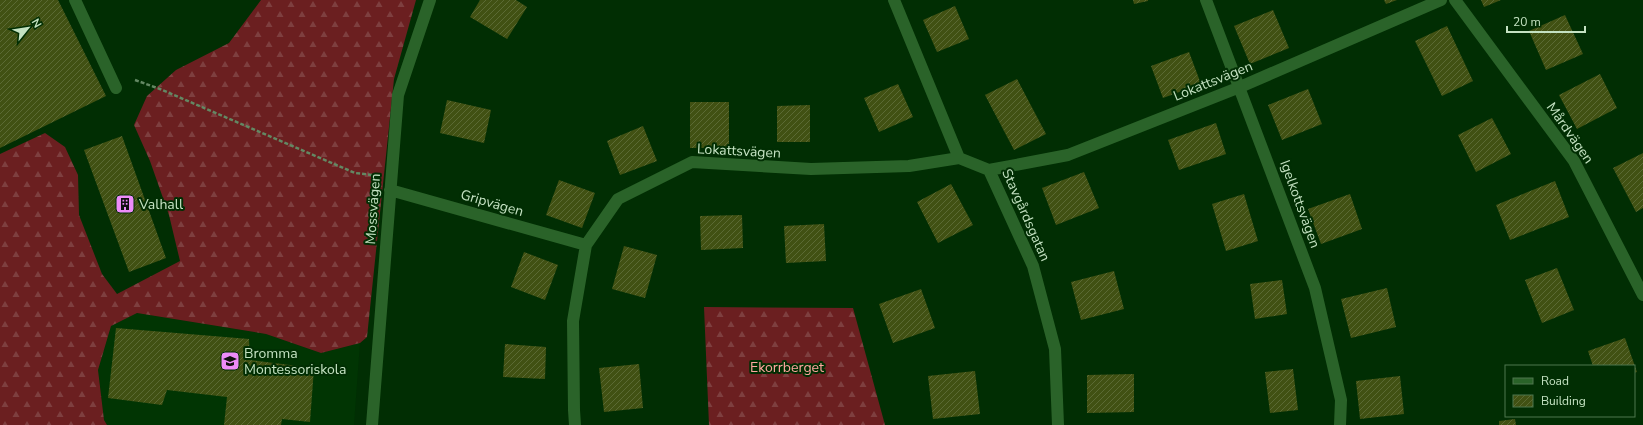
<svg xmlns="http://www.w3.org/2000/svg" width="1643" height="425" font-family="'Nunito Sans',sans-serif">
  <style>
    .built { fill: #013503 }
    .forest { fill: url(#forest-firs) }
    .building { fill: url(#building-hatch) }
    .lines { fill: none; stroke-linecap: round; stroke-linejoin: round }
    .path { stroke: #638863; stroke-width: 2.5; stroke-dasharray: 4 2; stroke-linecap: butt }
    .minor { stroke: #2a6329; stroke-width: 12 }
    .labels { text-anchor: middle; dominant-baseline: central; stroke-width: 4; stroke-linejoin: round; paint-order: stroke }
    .street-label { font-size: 14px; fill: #c4e2c2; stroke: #012e03 }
    .poi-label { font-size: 14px; fill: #c4e2c2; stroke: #012e03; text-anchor: start }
    .park-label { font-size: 14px; fill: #fea6a0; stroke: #012e03 }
  </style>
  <defs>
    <pattern id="forest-firs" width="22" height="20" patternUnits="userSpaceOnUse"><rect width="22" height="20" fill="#6b1f20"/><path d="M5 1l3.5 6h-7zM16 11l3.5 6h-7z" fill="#7e3f3f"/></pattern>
    <pattern id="building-hatch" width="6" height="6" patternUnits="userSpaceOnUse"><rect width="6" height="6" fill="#415113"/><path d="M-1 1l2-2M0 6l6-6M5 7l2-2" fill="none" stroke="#5b6a34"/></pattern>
  </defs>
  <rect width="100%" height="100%" fill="#012e03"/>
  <path class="built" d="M137,313L266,334L321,353L360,343L354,425H107L104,420L98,370L111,326Z"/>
  <path class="forest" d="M261,0H416L394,79L367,337L360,343L321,353L266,334L137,313L111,326L98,370L104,420L107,425H0V154L45,133L65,147L78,175L79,215L102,274L117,294L180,261L169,215L150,161L134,125L147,96L176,70L229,43Z
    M704,307L853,308L885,425H709Z"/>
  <path class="building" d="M0,0H58L106,96L0,148Z
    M480,0H516L527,7L507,39L470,17Z
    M1133,0H1148V1L1134,4Z
    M1384,0H1397L1386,4Z
    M1481,0H1501L1484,7Z
    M955,6L969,39L937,52L923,20Z
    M1273,10L1289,48L1250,64L1234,26Z
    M1565,15L1583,54L1546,70L1529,31Z
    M1447,26L1473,81L1442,96L1415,41Z
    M1189,52L1201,84L1163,98L1151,66Z
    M1600,74L1617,108L1577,129L1559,95Z
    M1017,79L1046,134L1014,150L985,95Z
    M898,84L913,117L879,132L864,98Z
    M1308,89L1322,124L1282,140L1268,105Z
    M447,100L491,110L484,143L440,133Z
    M690,102H729V148H690Z
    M810,105V142H777V106Z
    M1492,118L1511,154L1476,172L1458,135Z
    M1216,123L1226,154L1179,170L1168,140Z
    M643,126L657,161L620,175L607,141Z
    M122,136L166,258L129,272L84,150Z
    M1643,153V208L1636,212L1613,168Z
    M1084,172L1099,208L1056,225L1042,188Z
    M559,180L595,193L582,228L546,215Z
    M1555,181L1569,217L1510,240L1496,205Z
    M951,184L973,225L938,243L917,202Z
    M1244,194L1258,241L1226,251L1212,204Z
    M1350,194L1362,229L1321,244L1308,209Z
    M742,215L743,248L701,250L700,216Z
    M824,224L826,261L786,263L784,226Z
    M624,246L657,255L645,298L612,289Z
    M524,252L558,265L545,300L511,287Z
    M1557,268L1574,310L1542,323L1525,280Z
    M1114,271L1124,309L1081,320L1071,282Z
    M1282,280L1287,314L1255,319L1250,284Z
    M1387,288L1396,327L1351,338L1341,299Z
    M921,289L935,328L893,343L879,304Z
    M116,328L249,339L250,360L314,368L310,422L282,419L281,425H224L227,397L167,390L162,405L108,398Z
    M1625,338L1637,372L1634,373V366H1593L1588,351Z
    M505,344L546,347L545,379L503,377Z
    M639,364L643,408L604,412L599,368Z
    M1293,369L1298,410L1270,413L1265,372Z
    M975,371L980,414L933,419L928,376Z
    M1134,374V412L1087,413V375Z
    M1400,376L1404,414L1360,419L1356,381Z
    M1515,419L1516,425H1499V421Z"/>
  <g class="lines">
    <path class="path" d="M135,80L160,89L355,173L373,175"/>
    <path class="minor" d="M75,0L116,88
      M894,0L959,158L989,170L1033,266L1055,349L1058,425
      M1206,0L1315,288L1341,400L1340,425
      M1455,0L1574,161L1643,295
      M989,170L1068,155L1240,87L1441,0
      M390,190L586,245
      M372,425L398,95L430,0
      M575,425L574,410L573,321L586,245L618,199L692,162L811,169L909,166L959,158"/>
  </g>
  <defs>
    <symbol id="building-square" viewBox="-11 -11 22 22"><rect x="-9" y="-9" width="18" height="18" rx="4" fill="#ed8cf9" stroke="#012e03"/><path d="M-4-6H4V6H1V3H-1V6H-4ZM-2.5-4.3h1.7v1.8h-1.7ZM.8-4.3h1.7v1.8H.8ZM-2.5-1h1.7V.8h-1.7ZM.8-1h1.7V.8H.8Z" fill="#111"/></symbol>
    <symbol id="school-square" viewBox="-11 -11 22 22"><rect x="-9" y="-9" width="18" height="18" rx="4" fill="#ed8cf9" stroke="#012e03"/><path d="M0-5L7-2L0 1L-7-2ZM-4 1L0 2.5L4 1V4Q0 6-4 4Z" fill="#111"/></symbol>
  </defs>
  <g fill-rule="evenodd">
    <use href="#building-square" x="114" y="193" width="22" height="22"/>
    <use href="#school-square" x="219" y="350" width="22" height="22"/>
  </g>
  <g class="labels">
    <g class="street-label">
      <text transform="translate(1213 81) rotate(-22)">Lokattsvägen</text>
      <text transform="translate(1570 133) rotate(55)">Mårdvägen</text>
      <text transform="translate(739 151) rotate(3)">Lokattsvägen</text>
      <text transform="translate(492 203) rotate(16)">Gripvägen</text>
      <text transform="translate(1300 204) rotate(70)">Igelkottsvägen</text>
      <text transform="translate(373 209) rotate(-86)">Mossvägen</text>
      <text transform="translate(1026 215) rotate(66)">Stavgårdsgatan</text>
    </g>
    <g class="poi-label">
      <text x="139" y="204">Valhall</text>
      <text x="244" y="353">Bromma<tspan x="244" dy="16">Montessoriskola</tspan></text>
    </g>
    <g class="park-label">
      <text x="787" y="367">Ekorrberget</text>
    </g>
  </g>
  <rect x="1505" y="365" width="130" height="52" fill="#012e03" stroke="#4f764f"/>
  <rect x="1513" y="378" width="20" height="6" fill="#2a6329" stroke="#4f764f"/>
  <text x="1541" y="385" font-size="12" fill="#c4e2c2">Road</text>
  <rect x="1513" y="395" width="20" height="12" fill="url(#building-hatch)" stroke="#4f764f"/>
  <text x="1541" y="405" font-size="12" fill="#c4e2c2">Building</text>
  <g transform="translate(28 28) rotate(60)" stroke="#012e03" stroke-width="3" paint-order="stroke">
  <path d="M0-3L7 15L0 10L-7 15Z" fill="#c4e2c2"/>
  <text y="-6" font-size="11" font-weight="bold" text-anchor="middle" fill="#c4e2c2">N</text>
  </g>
  <path d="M1507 26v6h78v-6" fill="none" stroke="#c4e2c2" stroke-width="2"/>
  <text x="1513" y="26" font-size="12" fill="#c4e2c2" stroke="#012e03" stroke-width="3" paint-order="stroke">20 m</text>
</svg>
